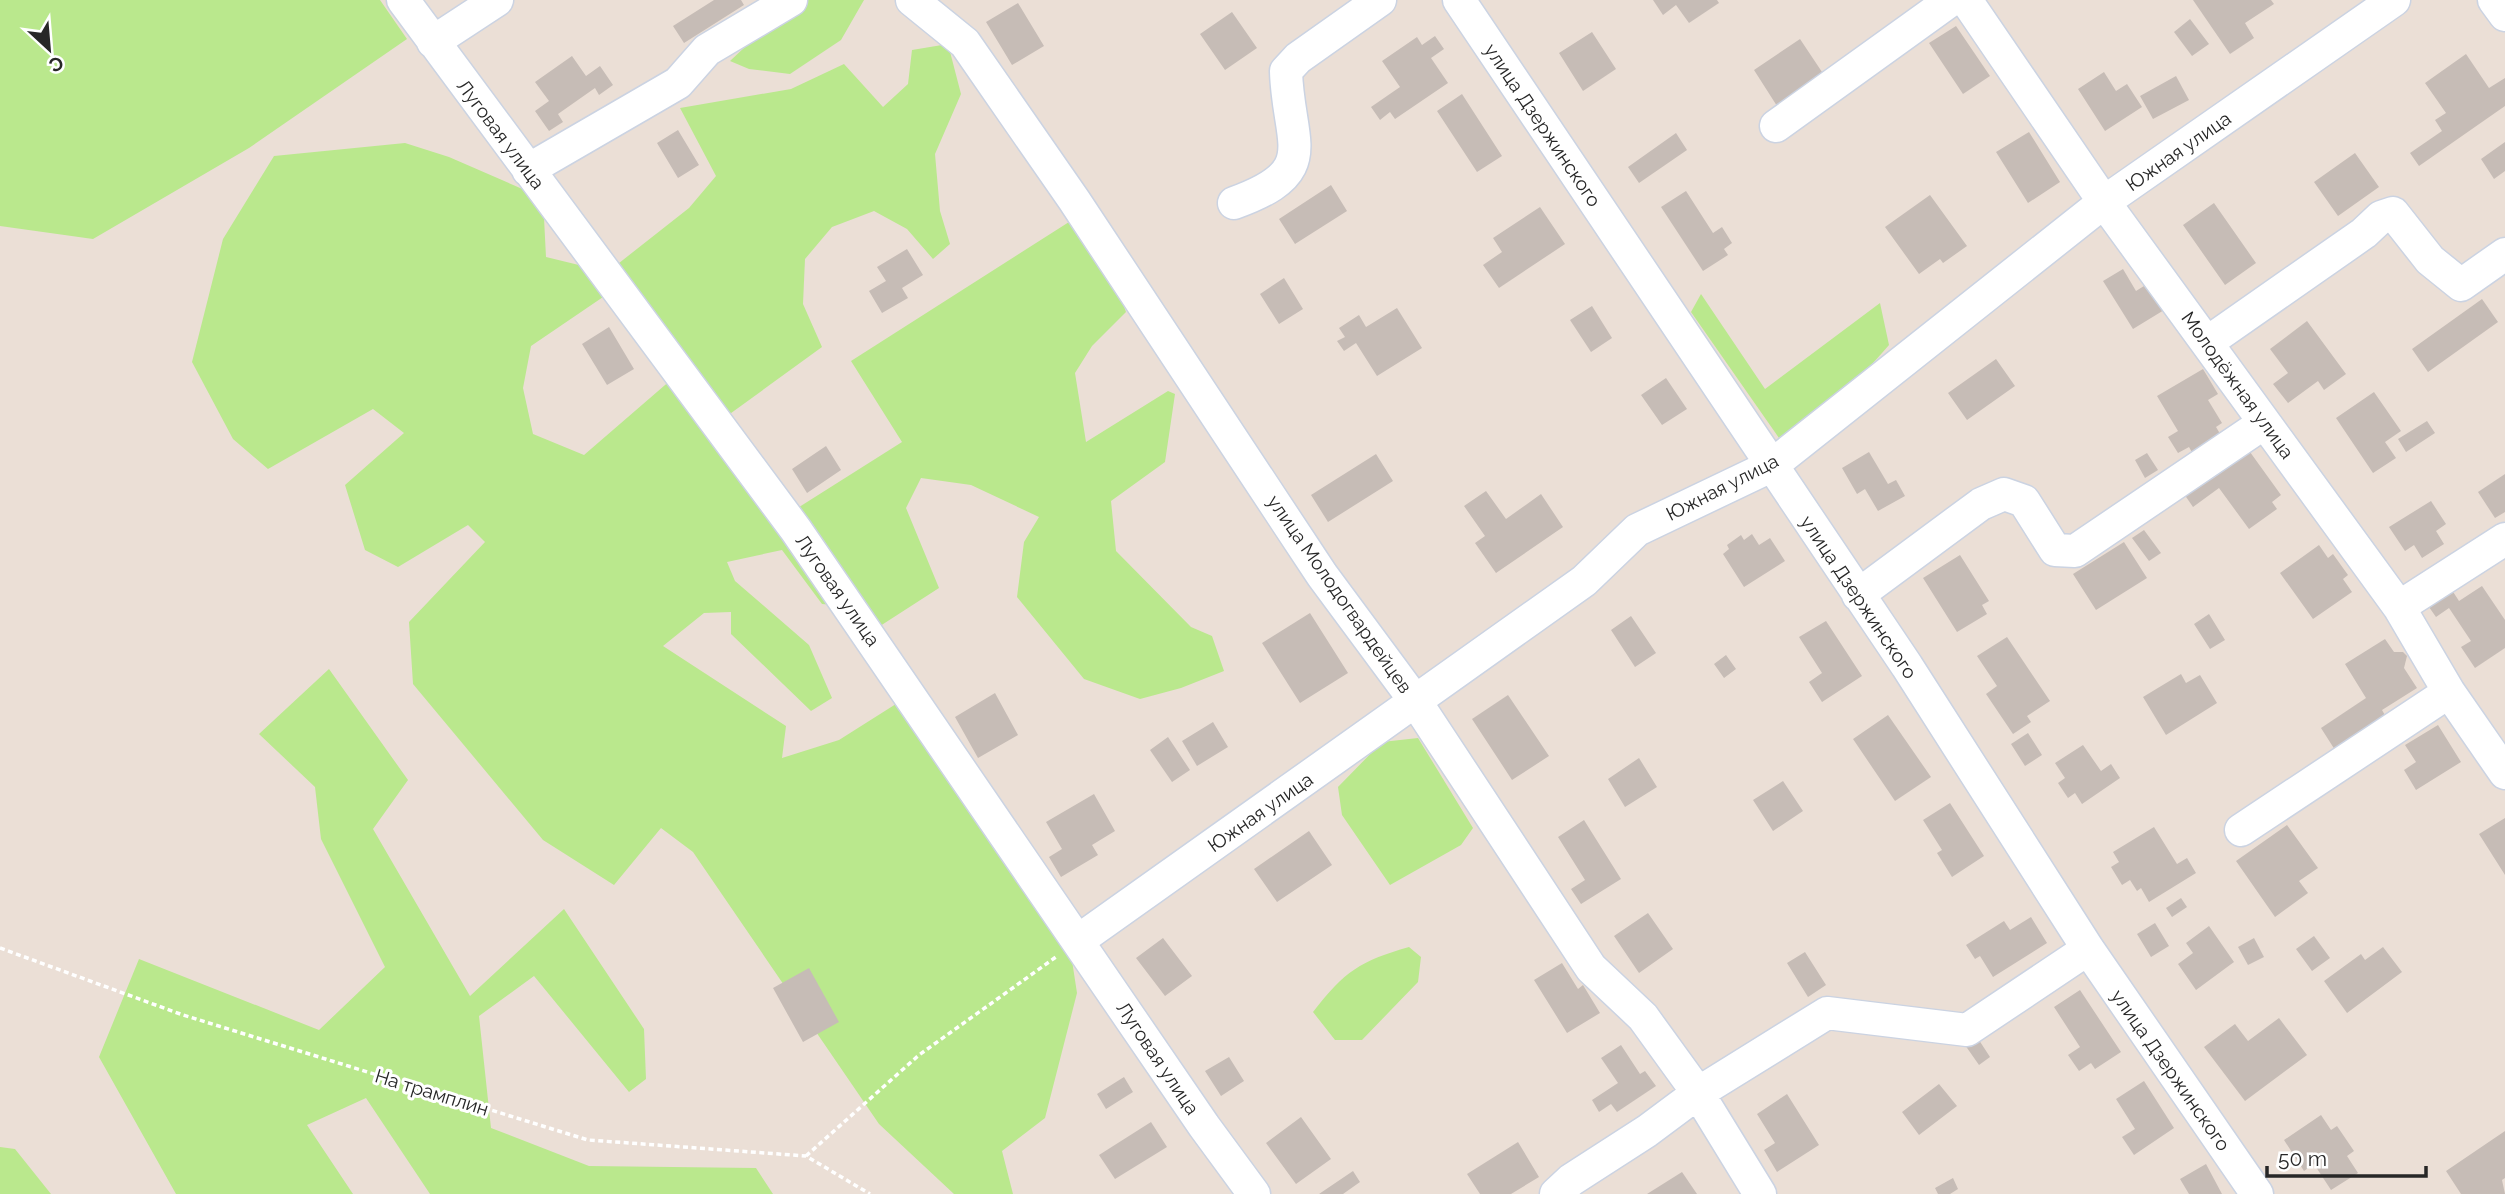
<svg xmlns="http://www.w3.org/2000/svg" width="2505" height="1194" font-family="Raleway,sans-serif">
  <style>
    .green { fill: #bae88d }
    .building { fill: #c6bcb6 }
    .lines { fill: none; stroke-linecap: round; stroke-linejoin: round }
    .minor-casing { stroke: #cbd3e2; stroke-width: 35 }
    .path { stroke: #fff; stroke-width: 3.5; stroke-dasharray: 5 3.5; stroke-linecap: butt }
    .minor { stroke: #fff; stroke-width: 32 }
    .labels { text-anchor: middle; dominant-baseline: central; stroke-width: 6; stroke-linejoin: round; paint-order: stroke }
    .street-label { font-size: 19px; fill: #272727; stroke: #fff }
  </style>
  <rect width="100%" height="100%" fill="#ebdfd6"/>
  <path class="green" d="M0,0H380L407,39L249,148L93,239L0,226Z
    M759,0H864L841,40L790,74L749,69L730,61L763,30Z
    M948,44L961,94L935,154L940,211L950,244L933,259L907,229L874,211L832,227L805,259L803,304L822,347L727,416L657,332L641,293L614,267L689,208L716,176L680,108L791,89L844,64L883,107L908,84L912,50Z
    M405,143L449,157L543,198L546,257L583,266L606,295L531,346L523,388L533,434L584,455L672,379L845,606L822,604L782,550L727,562L735,581L809,645L832,698L811,711L731,634V612L704,613L663,646L786,726L782,758L839,740L907,697L1069,941L1077,993L1045,1118L1002,1151L1013,1194H954L879,1124L693,852L661,828L614,885L543,840L413,684L409,622L485,542L468,525L398,567L365,550L345,485L404,433L373,409L268,469L233,439L192,362L223,239L274,156Z
    M1069,222L1120,295L1126,312L1092,346L1075,373L1086,442L1168,391L1175,394L1165,462L1111,501L1116,551L1191,627L1212,636L1224,671L1181,688L1140,699L1084,679L1017,597L1024,542L1039,517L971,485L921,478L906,508L939,588L877,628L796,509L902,442L851,361Z
    M1701,294L1765,389L1880,303L1889,345C1858,381 1821,418 1779,438L1691,312Z
    M329,669L408,780L373,829L470,996L564,909L644,1029L646,1079L629,1092L534,976L479,1016L491,1128L589,1166L756,1168L773,1194H430L366,1098L307,1125L353,1194H176L99,1057L139,959L319,1030L385,967L321,839L315,787L259,734Z
    M1418,738L1473,828L1461,845L1390,885L1342,815L1338,787L1382,742Z
    M1409,947L1421,957L1418,982L1362,1040H1335L1313,1012C1345,971 1360,961 1409,947Z
    M0,1147L15,1149L51,1194H0Z"/>
  <path class="building" d="M714,0H741L744,5L684,43L673,26Z
    M1653,0H1717L1719,3L1689,23L1676,5L1663,15Z
    M2193,0H2271L2274,4L2245,23L2254,38L2230,54Z
    M1018,3L1044,46L1012,65L986,22Z
    M1232,12L1257,48L1225,70L1200,34Z
    M2190,19L2209,44L2192,56L2174,32Z
    M1956,26L1990,76L1963,94L1929,43Z
    M1592,32L1616,69L1583,91L1559,53Z
    M1435,36L1444,49L1431,58L1448,83L1395,119L1390,112L1380,120L1371,107L1400,87L1382,61L1417,37L1422,45Z
    M1800,39L1824,75L1777,106L1754,70Z
    M2466,54L2489,88L2505,78V106L2419,166L2410,153L2442,131L2435,120L2446,113L2425,83Z
    M572,56L586,76L600,66L613,85L599,95L595,88L558,114L563,122L549,131L535,111L549,101L535,82Z
    M2104,72L2116,91L2127,84L2142,107L2105,131L2078,89Z
    M2176,76L2189,100L2153,119L2140,96Z
    M1462,94L1502,156L1477,172L1437,111Z
    M678,130L699,165L678,178L657,143Z
    M2029,132L2060,182L2028,203L1996,152Z
    M1676,133L1687,150L1639,183L1628,167Z
    M2505,142V171L2494,179L2481,159Z
    M2355,153L2379,187L2338,216L2314,182Z
    M1331,185L1347,211L1295,244L1279,219Z
    M1686,191L1713,233L1722,227L1732,243L1724,249L1728,255L1703,271L1661,207Z
    M1930,195L1967,246L1943,263L1940,259L1919,274L1885,227Z
    M2214,203L2256,263L2225,285L2183,225Z
    M1540,207L1565,244L1499,288L1483,265L1502,252L1493,238Z
    M907,249L923,275L902,288L908,298L882,313L869,291L886,281L877,267Z
    M2123,269L2136,291L2152,281L2169,307L2133,329L2103,281Z
    M1284,278L1303,309L1279,324L1260,294Z
    M2482,299L2498,322L2428,372L2412,349Z
    M1592,306L1612,338L1591,352L1570,320Z
    M1397,308L1422,348L1377,376L1356,343L1344,351L1337,341L1345,337L1339,328L1359,315L1366,327Z
    M2307,321L2346,374L2324,390L2318,381L2288,403L2273,384L2288,373L2270,349Z
    M609,327L634,369L607,385L582,344Z
    M1996,359L2015,386L1967,420L1948,393Z
    M2203,369L2218,394L2208,400L2222,423L2216,427L2222,437L2193,454L2189,447L2178,453L2168,437L2178,431L2157,396Z
    M1666,378L1687,409L1662,425L1641,395Z
    M2374,392L2401,431L2385,442L2396,458L2373,473L2336,418Z
    M2427,421L2435,433L2406,452L2398,439Z
    M826,446L841,470L807,493L792,469Z
    M1869,452L1888,484L1896,480L1905,496L1878,511L1865,489L1857,494L1842,468Z
    M2250,452L2281,495L2272,502L2277,509L2249,529L2219,488L2193,507L2182,491L2208,473L2212,479Z
    M2147,453L2158,470L2145,478L2135,460Z
    M1376,454L1393,481L1328,522L1311,495Z
    M2505,474V512L2495,518L2478,492Z
    M1486,491L1506,519L1541,494L1563,527L1496,573L1475,543L1485,536L1464,506Z
    M2431,501L2446,524L2436,531L2444,544L2422,558L2414,545L2405,551L2389,527Z
    M2144,530L2161,553L2149,561L2132,538Z
    M1752,534L1759,545L1770,538L1785,561L1744,587L1723,554L1729,549L1727,545L1741,535L1744,540Z
    M2124,542L2147,578L2096,610L2073,574Z
    M2319,545L2328,558L2333,554L2348,575L2343,579L2352,592L2313,619L2280,573Z
    M1960,555L1989,601L1982,605L1987,614L1957,632L1923,578Z
    M2448,584L2459,601L2482,586L2505,620V648L2475,668L2461,647L2471,641L2449,608L2436,617L2424,600Z
    M1310,613L1348,673L1300,703L1262,643Z
    M2209,614L2225,640L2210,649L2194,624Z
    M1631,616L1656,653L1635,667L1611,630Z
    M1826,621L1862,676L1822,702L1809,682L1822,673L1799,637Z
    M2007,637L2050,701L2027,716L2031,722L2013,734L1986,694L1997,686L1977,656Z
    M2385,639L2394,652H2403L2407,656L2404,668L2417,688L2382,710L2386,717L2335,750L2321,728L2366,698L2345,664Z
    M1726,655L1736,669L1724,678L1714,664Z
    M2181,674L2186,683L2200,675L2217,703L2166,735L2143,697Z
    M995,693L1018,735L978,758L955,717Z
    M1508,695L1549,756L1512,780L1472,719Z
    M1888,715L1931,777L1895,801L1853,739Z
    M1213,722L1228,747L1197,766L1182,741Z
    M2438,725L2461,762L2416,790L2404,770L2416,762L2405,745Z
    M2028,733L2042,755L2025,766L2011,744Z
    M1168,737L1190,770L1172,782L1150,750Z
    M2083,745L2101,771L2111,764L2120,778L2082,804L2075,793L2068,798L2058,783L2065,778L2055,763Z
    M1639,758L1657,787L1625,807L1608,779Z
    M1783,781L1803,811L1773,831L1753,800Z
    M1094,794L1115,831L1092,845L1098,855L1061,877L1049,857L1062,849L1046,822Z
    M1950,803L1984,856L1952,877L1937,853L1942,850L1923,820Z
    M2505,818V875L2479,834Z
    M1584,820L1621,879L1581,904L1571,889L1585,880L1558,837Z
    M2287,825L2318,868L2299,881L2308,893L2275,917L2236,861Z
    M2154,827L2177,864L2187,858L2196,873L2149,902L2141,888L2137,891L2130,880L2122,885L2111,867L2119,862L2113,852Z
    M1309,831L1332,865L1277,902L1254,869Z
    M2181,898L2187,907L2172,917L2166,908Z
    M1648,913L1673,949L1639,973L1614,936Z
    M2031,917L2047,943L1993,977L1980,956L1975,959L1966,945L2004,921L2010,930Z
    M2155,923L2169,946L2151,957L2137,934Z
    M2209,926L2234,962L2196,990L2178,964L2193,953L2186,943Z
    M2314,936L2330,958L2312,971L2296,949Z
    M1163,938L1192,976L1165,996L1136,958Z
    M2254,938L2264,957L2248,965L2238,947Z
    M2383,947L2402,972L2347,1013L2324,981L2361,954L2365,960Z
    M1805,952L1826,985L1808,997L1787,963Z
    M1562,963L1578,989L1583,985L1600,1013L1567,1033L1534,980Z
    M809,968L839,1022L803,1042L773,988Z
    M2080,990L2121,1052L2095,1069L2091,1063L2079,1071L2068,1055L2080,1047L2054,1007Z
    M2279,1018L2307,1055L2245,1101L2204,1047L2235,1024L2248,1041Z
    M1977,1037L1990,1057L1979,1065L1965,1045Z
    M1621,1045L1640,1074L1645,1071L1656,1086L1617,1112L1611,1104L1599,1112L1592,1100L1618,1083L1601,1058Z
    M1229,1057L1244,1081L1221,1096L1205,1071Z
    M1124,1077L1133,1092L1106,1109L1097,1094Z
    M2144,1081L2174,1128L2134,1155L2122,1137L2135,1129L2116,1099Z
    M1939,1084L1957,1106L1919,1135L1902,1112Z
    M1787,1094L1819,1145L1777,1172L1764,1150L1775,1143L1757,1114Z
    M2321,1115L2331,1130L2337,1126L2354,1151L2347,1156L2358,1173L2331,1190L2314,1164L2304,1171L2284,1140Z
    M1301,1117L1331,1159L1296,1184L1266,1143Z
    M1151,1122L1167,1147L1115,1179L1099,1155Z
    M2505,1131V1178L2502,1180L2505,1194H2461L2446,1171Z
    M1518,1142L1539,1177L1511,1194H1480L1467,1174Z
    M2206,1164L2222,1194H2189L2180,1179Z
    M1353,1171L1360,1182L1343,1194H1319Z
    M1682,1172L1697,1194H1647Z
    M1953,1178L1958,1189L1950,1194H1938L1935,1188Z"/>
  <g class="lines">
    <defs>
      <path id="minor" d="M403,0L796,530L1204,1126L1254,1194
        M912,0L965,43L1074,200L1322,575L1416,702L1591,968L1643,1017L1698,1093L1760,1194
        M1459,0L1907,666L2088,949L2257,1194
        M1966,0L2104,202L2399,607L2449,692L2505,773
        M2494,0L2505,15
        M433,42L497,0
        M1776,126L1951,0
        M528,170L678,83L707,50L791,0
        M1234,203C1323,171 1288,144 1286,71L1298,58L1380,0
        M2208,342L2364,233L2381,217L2393,213L2430,260L2461,285L2505,254
        M1858,595L1981,504L2004,494L2024,501L2055,550L2075,551L2264,423
        M2399,607L2505,539
        M2241,830L2449,692
        M1079,940L1584,581L1637,530L1771,466L2104,202L2394,0
        M1556,1194L1571,1180L1647,1131L1698,1093L1827,1013L1967,1030L2088,949"/>
    </defs>
    <use href="#minor" class="minor-casing"/>
    <path class="path" d="M0,948L183,1015L588,1140L806,1156L870,1194
      M806,1156L919,1055L1056,957"/>
    <use href="#minor" class="minor"/>
  </g>
  <g class="labels">
    <g class="street-label">
      <text transform="translate(1543 125) rotate(56)">улица Дзержинского</text>
      <text transform="translate(501 134) rotate(53)">Луговая улица</text>
      <text transform="translate(2178 151) rotate(-35)">Южная улица</text>
      <text transform="translate(2238 385) rotate(54)">Молодёжная улица</text>
      <text transform="translate(1722 487) rotate(-27)">Южная улица</text>
      <text transform="translate(838 590) rotate(55)">Луговая улица</text>
      <text transform="translate(1340 594) rotate(55)">улица Молодогвардейцев</text>
      <text transform="translate(1859 597) rotate(56)">улица Дзержинского</text>
      <text transform="translate(1260 812) rotate(-35)">Южная улица</text>
      <text transform="translate(1158 1058) rotate(56)">Луговая улица</text>
      <text transform="translate(2171 1070) rotate(55)">улица Дзержинского</text>
      <text transform="translate(432 1092) rotate(17)">На трамплин</text>
    </g>
  </g>
  <g transform="translate(49 49) rotate(154)" stroke="#ffffff" stroke-width="5" paint-order="stroke">
  <path d="M0-5L12 26L0 18L-12 26Z" fill="#272727"/>
  <text y="-10" font-size="19" font-weight="bold" text-anchor="middle" fill="#272727">С</text>
  </g>
  <path d="M2267 1166v10h159v-10" fill="none" stroke="#272727" stroke-width="3.5"/>
  <text x="2278" y="1166" font-size="21" fill="#272727" stroke="#ffffff" stroke-width="5" paint-order="stroke">50 m</text>
</svg>
